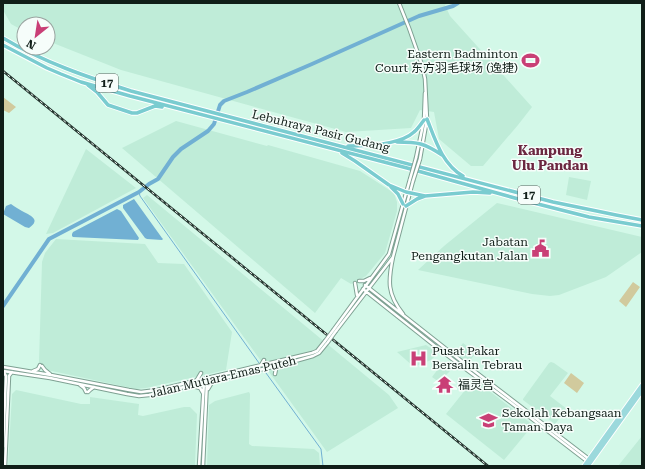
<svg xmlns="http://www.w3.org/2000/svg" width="645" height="469" font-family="'Roboto Serif','Noto Sans SC',serif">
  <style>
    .built { fill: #bfecd8 }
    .green { fill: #d1ca9d }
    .water { fill: #71b0d3 }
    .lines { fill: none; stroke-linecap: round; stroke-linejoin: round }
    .stream { stroke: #71b0d3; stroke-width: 1 }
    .river { stroke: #71b0d3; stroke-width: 4 }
    .tertiary-casing { stroke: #7fa193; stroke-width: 4.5 }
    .primary-casing { stroke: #fff; stroke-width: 5.5 }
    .trunk-casing { stroke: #fff; stroke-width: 5.5 }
    .tertiary { stroke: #fff; stroke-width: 2.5 }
    .primary { stroke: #9bd9dc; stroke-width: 3.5 }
    .trunk { stroke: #7accd0; stroke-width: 3.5 }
    .rail-casing { stroke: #25362f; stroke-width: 2.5 }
    .rail { stroke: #f6fdfa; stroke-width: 1; stroke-dasharray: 3; stroke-linecap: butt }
    .tertiary-bridge-casing { stroke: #7fa193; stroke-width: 4.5; stroke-linecap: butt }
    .tertiary-bridge { stroke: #fff; stroke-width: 2.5 }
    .labels { text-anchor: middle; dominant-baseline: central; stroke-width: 3; stroke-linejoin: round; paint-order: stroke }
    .shield { fill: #f6fdfa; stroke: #55615c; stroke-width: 1 }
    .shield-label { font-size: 11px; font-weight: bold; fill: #101e18 }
    .poi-label { font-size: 12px; fill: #101e18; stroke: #f6fdfa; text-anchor: start }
    .street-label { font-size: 12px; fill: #101e18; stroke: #f6fdfa }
    .neighbourhood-label { font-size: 13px; font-weight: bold; fill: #6b2740; stroke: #f6fdfa }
  </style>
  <rect width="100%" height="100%" fill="#d3f8e8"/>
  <path class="built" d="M3,3H449L445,5L450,16L532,107L518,125L483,166H471L439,139L434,112L420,110L411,128L346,132L121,70L48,41V24H24V31L11,24L3,10Z
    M176,121L267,146L268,145L360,171L394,193L397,202V211L385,253L366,276L351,284L341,278L315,313L122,148Z
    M86,149L136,188L53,233L46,234Z
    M569,177L591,181L587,200L566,195Z
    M147,195L389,395L398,408L327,452L143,198Z
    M497,203L642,237V252L606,277L559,295L550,296L532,294L418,270L444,246Z
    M56,239L145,244L158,263L184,264L232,332L226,370L146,388L136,389L47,370L39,362L42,262L45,253Z
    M463,343L476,353L467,364L455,354Z
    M426,345L435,351L436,355L431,360L414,367L397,352Z
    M444,361L453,368L439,382L432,377Z
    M551,362L554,363L568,373L550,396L567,409L555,424L523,400V399L549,363Z
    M474,379L533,425L504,460L446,414Z
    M16,390L81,404H90V397L139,404L138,415L143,416L184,407H190L197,414L195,466H8L12,394Z
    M249,392L250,394L249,444L252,446L314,449L319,453L320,466H207L209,405L215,401Z
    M642,436V466H618Z"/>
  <path class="green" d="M3,97L16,107L9,113L3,110Z
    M633,282L640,287L626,307L619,301Z
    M571,373L584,383L577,393L564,383Z"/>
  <path class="water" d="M134,199L162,238L163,239L162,240L147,239L145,238L123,208V205Z
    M11,204C14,206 18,209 22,211C29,215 42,219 29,228L25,227L3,214L6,206Z
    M117,209L121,211L139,238L138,240L73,237L72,236V234L73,232Z"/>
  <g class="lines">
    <path class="stream" d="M139,192L140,196L259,363
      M266,373L321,449L323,466"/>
    <path class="river" d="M3,306L49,239L139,192L149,184L158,179L173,157L181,149L208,131L214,124L220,105L224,101L247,92L312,64L419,16L453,6L458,3"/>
    <defs>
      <path id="tertiary" d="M399,3L409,28L422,65L425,79L427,119L420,159
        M416,158L424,120L425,93
        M393,257C388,281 387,294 403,314
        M359,281H364L370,278
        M355,283L357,295
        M365,285L469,367L589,459
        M363,289L440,350L510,402L588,462
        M334,329L389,254L410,179
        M336,331L393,257L413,181
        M261,365L264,360
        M42,366L45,370L50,374
        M3,367L51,375L129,390L141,392L157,390L312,353L317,351L325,341
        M3,371L50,378L127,394L139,396L149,395L281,365L313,356L319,353L328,342
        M3,371L6,376L3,447
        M33,371L38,369L40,365
        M275,374L276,369L279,366
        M196,381L198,378L201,373
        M80,385L84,388L86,392
        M193,386L200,388L203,393
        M208,389L211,384L214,380
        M88,392L90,390L94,387
        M5,466L9,376L12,372
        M199,466L204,382
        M203,466L207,381"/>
      <path id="primary" d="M584,466L642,385
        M588,466L642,391"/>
      <path id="trunk" d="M3,38C43,62 87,77 131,91L553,202L616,215L642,220
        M3,45L47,68L61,74L81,82L130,96L407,168L522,200L589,217L642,226
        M88,85L97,92L108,105L132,113H137L155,106L162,107
        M427,119C435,139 442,164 463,176
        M397,142C418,142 424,143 442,155
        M348,146C366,146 400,145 414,132C418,129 421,124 424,120
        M342,153L355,161L389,185L406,192L425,196
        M391,187L398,194L403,204
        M406,206L417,199L425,196L473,192L490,193"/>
    </defs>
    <use href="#tertiary" class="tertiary-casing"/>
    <use href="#primary" class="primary-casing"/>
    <use href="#trunk" class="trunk-casing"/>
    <use href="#tertiary" class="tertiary"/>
    <use href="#primary" class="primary"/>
    <use href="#trunk" class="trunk"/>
    <defs>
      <path id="rail" d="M3,71L488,466"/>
    </defs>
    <use href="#rail" class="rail-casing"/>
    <use href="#rail" class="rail"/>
    <defs>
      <path id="tertiary-bridge" d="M410,179L416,158
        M413,181L420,159
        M325,341L334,329
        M328,342L336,331"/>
    </defs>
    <use href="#tertiary-bridge" class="tertiary-bridge-casing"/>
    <use href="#tertiary-bridge" class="tertiary-bridge"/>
  </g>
  <defs>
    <symbol id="stadium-bare" viewBox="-9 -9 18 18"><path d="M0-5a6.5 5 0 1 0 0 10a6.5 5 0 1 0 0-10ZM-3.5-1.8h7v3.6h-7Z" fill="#c93f76" stroke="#f6fdfa" stroke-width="2.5" paint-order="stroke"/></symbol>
    <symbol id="civic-bare" viewBox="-9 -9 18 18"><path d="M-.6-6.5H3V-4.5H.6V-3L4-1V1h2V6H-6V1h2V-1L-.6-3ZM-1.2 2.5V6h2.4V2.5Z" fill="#c93f76" stroke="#f6fdfa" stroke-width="2.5" paint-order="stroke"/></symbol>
    <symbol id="hospital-bare" viewBox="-9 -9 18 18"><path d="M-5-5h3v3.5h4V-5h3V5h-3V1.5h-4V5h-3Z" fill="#c93f76" stroke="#f6fdfa" stroke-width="2.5" paint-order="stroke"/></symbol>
    <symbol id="temple-bare" viewBox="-9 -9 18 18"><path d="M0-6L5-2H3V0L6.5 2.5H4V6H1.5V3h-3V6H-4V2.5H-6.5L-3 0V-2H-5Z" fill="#c93f76" stroke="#f6fdfa" stroke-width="2.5" paint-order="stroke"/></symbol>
    <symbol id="school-bare" viewBox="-9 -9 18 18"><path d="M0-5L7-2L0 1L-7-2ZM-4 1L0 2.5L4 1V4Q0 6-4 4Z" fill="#c93f76" stroke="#f6fdfa" stroke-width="2.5" paint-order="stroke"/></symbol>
  </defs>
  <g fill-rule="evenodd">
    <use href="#stadium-bare" x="518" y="48" width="25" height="25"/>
    <use href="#civic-bare" x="528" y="236" width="25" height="25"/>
    <use href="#hospital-bare" x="406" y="346" width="25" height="25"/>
    <use href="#temple-bare" x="432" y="372" width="25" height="25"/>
    <use href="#school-bare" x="476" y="408" width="25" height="25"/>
  </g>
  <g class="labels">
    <g class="shield">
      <rect x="96" y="74" width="22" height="18" rx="3"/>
      <rect x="518" y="186" width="22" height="18" rx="3"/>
    </g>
    <g class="shield-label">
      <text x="107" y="83">17</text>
      <text x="529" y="195">17</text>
    </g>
    <g class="poi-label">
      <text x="518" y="54" text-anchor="end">Eastern Badminton<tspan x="518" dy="14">Court 东方羽毛球场 (逸捷)</tspan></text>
      <text x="528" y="242" text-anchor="end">Jabatan<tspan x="528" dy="14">Pengangkutan Jalan</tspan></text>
      <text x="432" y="351">Pusat Pakar<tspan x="432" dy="14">Bersalin Tebrau</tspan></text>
      <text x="458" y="385">福灵宫</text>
      <text x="502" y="413">Sekolah Kebangsaan<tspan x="502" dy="14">Taman Daya</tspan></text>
    </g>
    <g class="street-label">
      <text transform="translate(321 131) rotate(14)">Lebuhraya Pasir Gudang</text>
      <text transform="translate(223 377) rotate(-13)">Jalan Mutiara Emas Puteh</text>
    </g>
    <g class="neighbourhood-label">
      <text x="550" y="150">Kampung<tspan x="550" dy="15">Ulu Pandan</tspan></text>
    </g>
  </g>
  <rect width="645" height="469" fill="none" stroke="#101e18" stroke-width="8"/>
  <g transform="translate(36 36) rotate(210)"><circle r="19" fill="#f6fdfa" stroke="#9aa4a0"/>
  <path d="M0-3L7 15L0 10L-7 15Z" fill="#c93f76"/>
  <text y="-6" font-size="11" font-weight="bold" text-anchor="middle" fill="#101e18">N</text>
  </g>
</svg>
